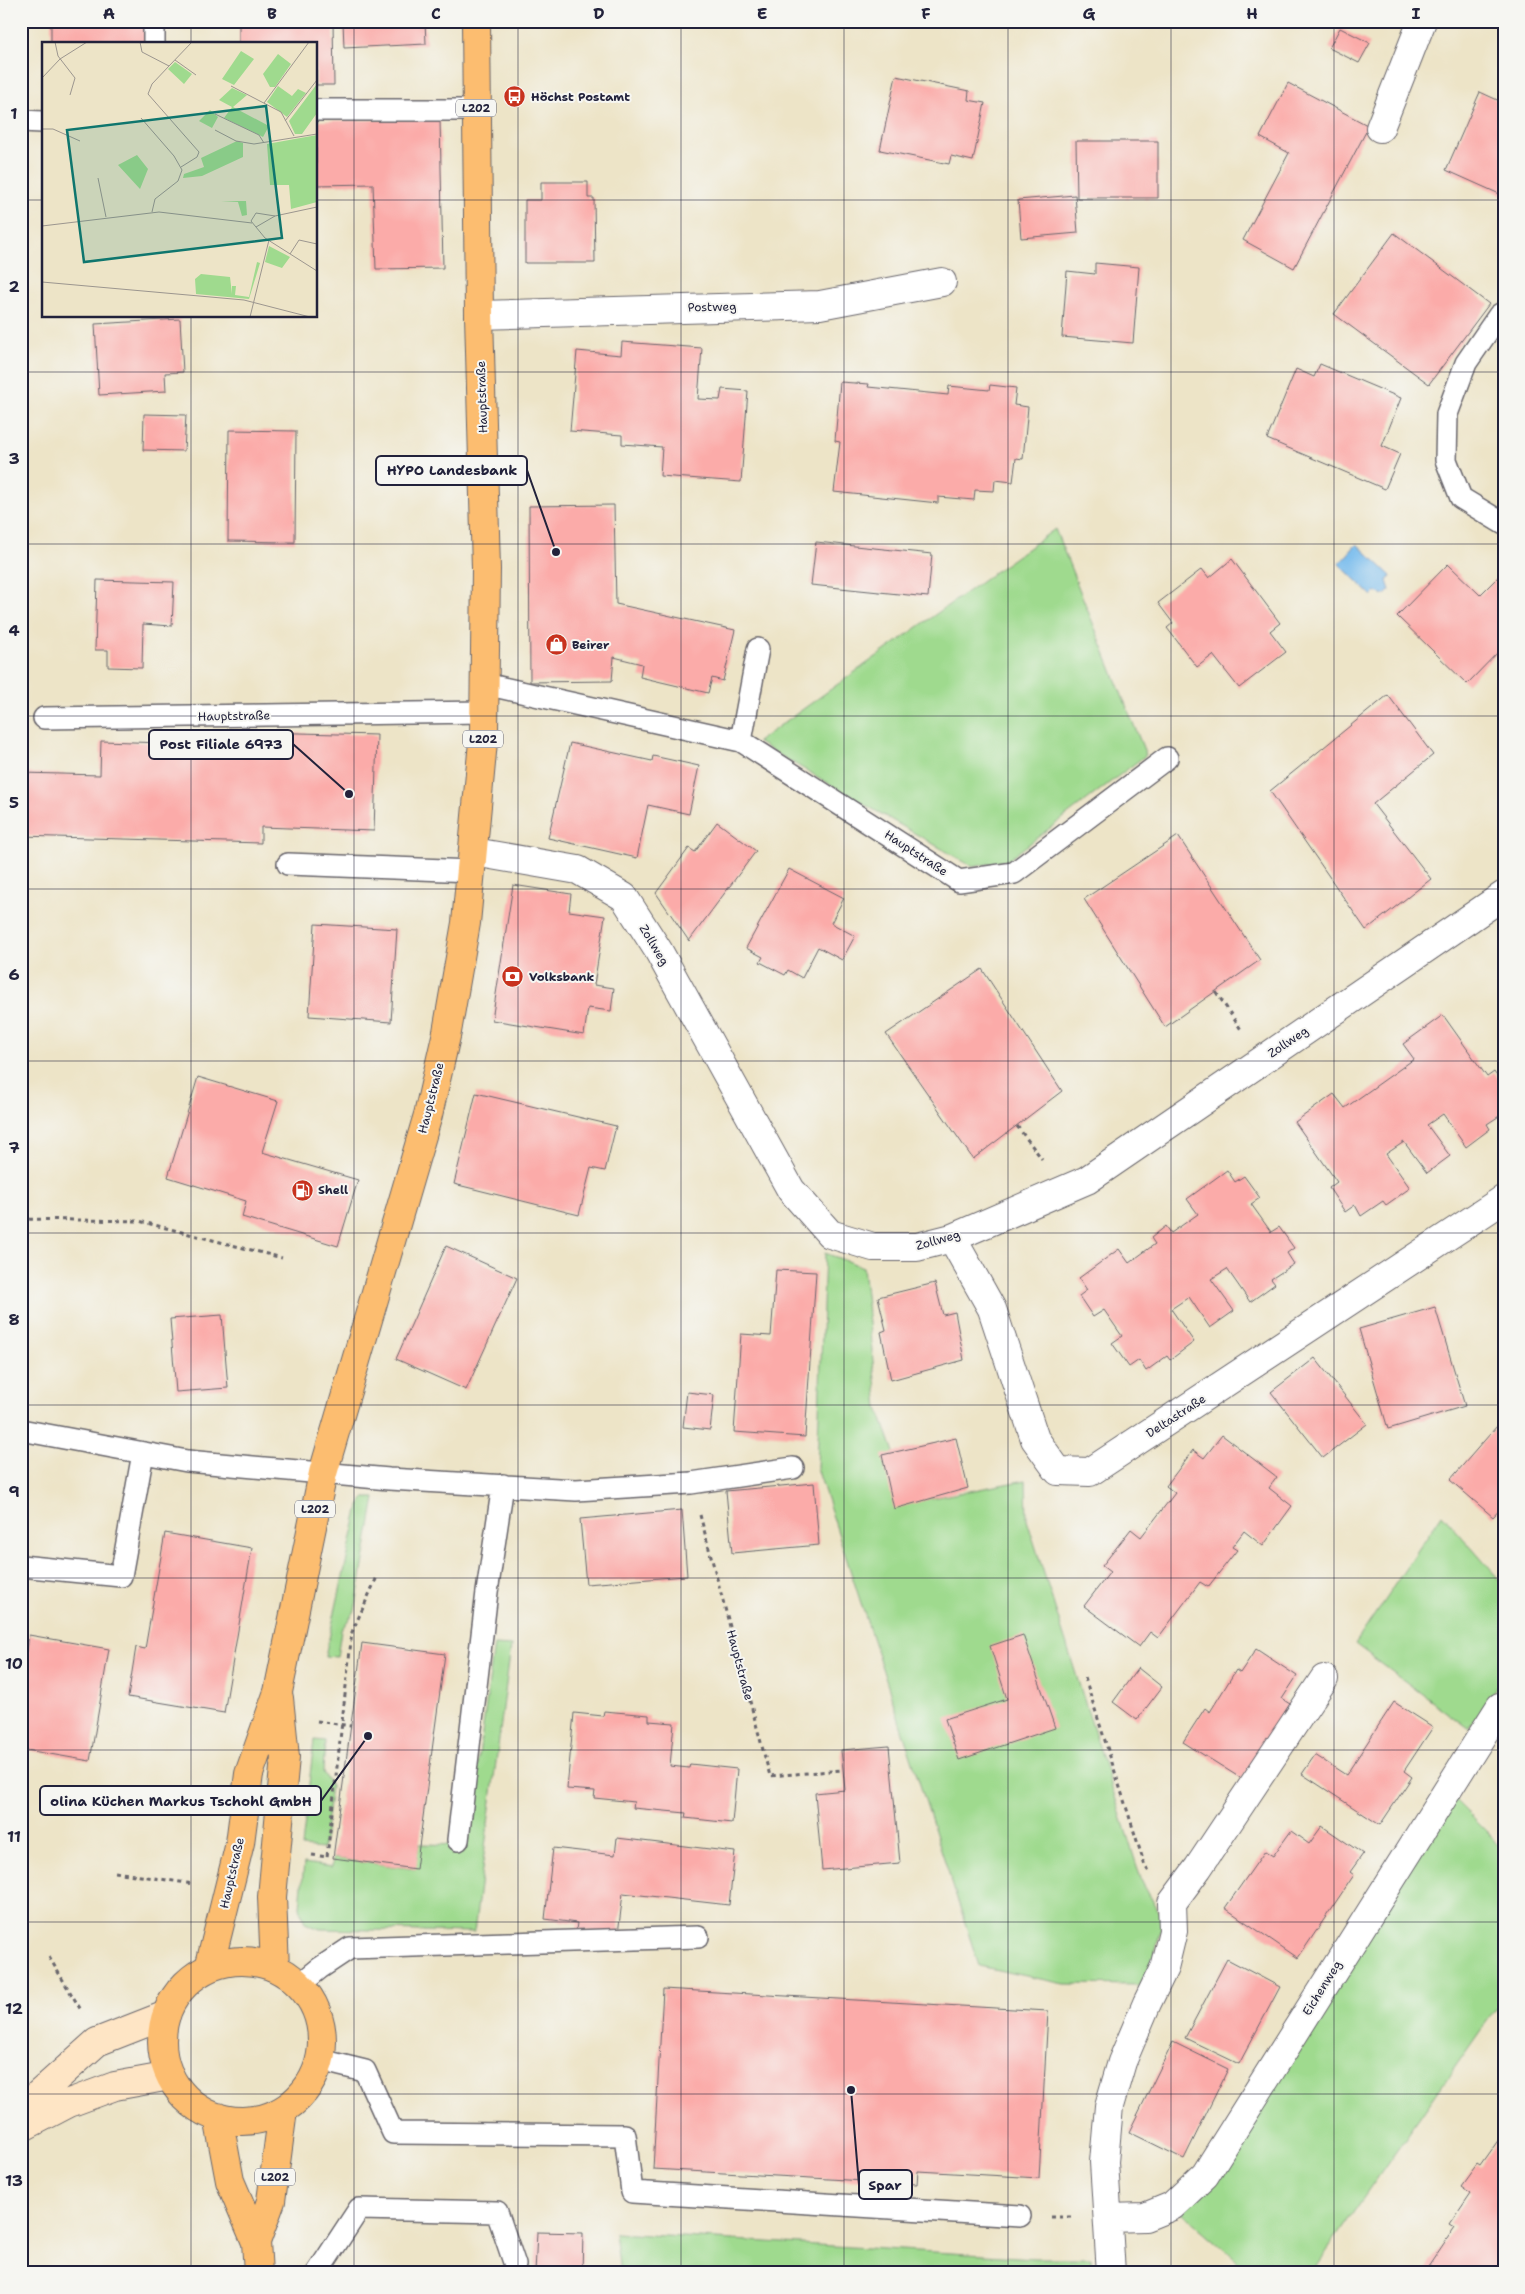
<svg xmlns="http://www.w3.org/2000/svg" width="1525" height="2294" font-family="'Shantell Sans',sans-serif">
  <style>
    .green { fill: #9fda8e; stroke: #607e64 }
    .water { fill: #77bbed; stroke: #4c6e94 }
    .building { fill: #fbaba9 }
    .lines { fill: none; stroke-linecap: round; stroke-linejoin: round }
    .lane-casing { stroke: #69666c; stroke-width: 24 }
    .street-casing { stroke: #69666c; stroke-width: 30 }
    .secondary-casing { stroke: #69666c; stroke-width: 30 }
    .primary-casing { stroke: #69666c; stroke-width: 30 }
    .path { stroke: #69666c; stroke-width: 3; stroke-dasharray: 4 4; stroke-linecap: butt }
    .lane { stroke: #fff; stroke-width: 21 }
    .street { stroke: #fff; stroke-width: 28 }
    .secondary { stroke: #fee5c5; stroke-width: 28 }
    .primary { stroke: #fcbd6f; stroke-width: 28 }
    .grid { fill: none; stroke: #22223b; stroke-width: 1; stroke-opacity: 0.55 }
    .labels { text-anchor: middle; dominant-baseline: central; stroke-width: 4; stroke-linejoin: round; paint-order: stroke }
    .shield { fill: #f6f6f2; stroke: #626272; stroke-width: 1 }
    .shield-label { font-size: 11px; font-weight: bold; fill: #22223b }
    .poi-label { font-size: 12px; font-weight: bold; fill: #22223b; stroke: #f6f6f2; text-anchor: start }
    .street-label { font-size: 12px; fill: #22223b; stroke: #f6f6f2 }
    .inset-road { fill: none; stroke: #9c968f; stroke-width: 1 }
    .view { fill: #0f766e; fill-opacity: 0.15; stroke: #0f766e; stroke-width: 2.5 }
    .inset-edge { fill: none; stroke: #22223b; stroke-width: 2.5 }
    .leader { fill: none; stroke: #22223b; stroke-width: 2 }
    .callout-dot { fill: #22223b; stroke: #f6f6f2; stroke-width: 2 }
    .callout { fill: #f6f6f2; stroke: #22223b; stroke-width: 2 }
    .callout-label { font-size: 14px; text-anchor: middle; font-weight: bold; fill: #22223b }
    .neatline { fill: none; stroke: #22223b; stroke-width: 2 }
    .grid-label { font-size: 16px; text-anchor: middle; font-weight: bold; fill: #22223b }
  </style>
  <rect width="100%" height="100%" fill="#f6f6f2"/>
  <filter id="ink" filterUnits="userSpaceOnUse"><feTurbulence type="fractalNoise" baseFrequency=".02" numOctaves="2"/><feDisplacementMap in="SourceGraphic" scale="10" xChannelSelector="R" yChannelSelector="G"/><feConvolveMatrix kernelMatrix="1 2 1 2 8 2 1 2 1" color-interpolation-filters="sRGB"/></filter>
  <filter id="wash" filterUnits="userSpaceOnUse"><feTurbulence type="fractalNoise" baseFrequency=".0096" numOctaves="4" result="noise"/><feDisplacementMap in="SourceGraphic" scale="20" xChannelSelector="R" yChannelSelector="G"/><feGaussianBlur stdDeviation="1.12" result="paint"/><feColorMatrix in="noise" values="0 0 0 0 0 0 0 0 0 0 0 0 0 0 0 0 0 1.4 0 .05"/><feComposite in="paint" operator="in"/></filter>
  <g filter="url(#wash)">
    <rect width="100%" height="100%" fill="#ede4c7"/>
    <path class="green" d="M1055,529L1146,755L1008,860L973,867L757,742Z
      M825,1253L863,1267L878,1408L912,1502L1026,1480L1027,1520L1142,1882L1163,1919L1153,1962L1140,1985L1064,1984L979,1966L817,1468Z
      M365,1498H375L355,1611L341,1630L337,1657L325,1656L359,1506Z
      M1442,1514L1504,1585V1685L1500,1682L1469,1729L1355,1644Z
      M494,1645L511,1646L474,1932L320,1929L305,1923L300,1907L304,1863L332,1867L333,1858L415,1869L419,1844L467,1845Z
      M314,1740L325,1741L323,1772L331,1786L323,1849L302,1847Z
      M1452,1797L1504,1849V1997L1311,2273H1251L1181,2212Z
      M615,2233L1035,2258H1091L1092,2273H620Z"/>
    <path class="water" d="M1357,544L1391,576L1387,581L1390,590L1385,595L1376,592L1372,596L1339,564Z"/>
    <g id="blocks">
      <path class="building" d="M51,21H145V44H51Z
        M239,21H333L334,85H316V44H239Z
        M343,21H425L426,44L344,48Z
        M1340,28L1370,43L1359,63L1329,48Z
        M896,76L969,91L968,100L985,103L973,161L951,156L949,164L880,150Z
        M1288,83L1369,126L1294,268L1243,240L1289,153L1260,137Z
        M1480,92L1504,103V196L1446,170Z
        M440,119L443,268L376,269L373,184L316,185V121Z
        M1076,141H1158V198H1077Z
        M541,182H588V198H594L595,263H525V200H541Z
        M1075,195L1078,233L1021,238L1018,200Z
        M1394,233L1489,304L1429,384L1334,314Z
        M1095,263L1139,267L1133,343L1062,337L1067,271L1095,274Z
        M180,319L183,372L165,373L166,391L99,395L95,324Z
        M622,342L702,348L698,399L720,400L722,389L748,391L741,482L660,476L662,447L622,444V435L570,431L577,351L621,355Z
        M1320,364L1401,398L1382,446L1400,454L1385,489L1267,439L1296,369L1314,377Z
        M840,382L869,384L868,387L948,395L949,386L989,390L990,385L1016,388L1014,405L1028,407L1023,459L1016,458L1013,482L995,480L994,491L975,490L974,500L938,497V503L834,492L840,442L835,441Z
        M144,414L186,415L184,451L143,450Z
        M229,430L296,431L295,542L228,541Z
        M614,505L616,604L735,630L723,681L712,678L708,693L640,677L642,664L614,657L612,681L530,682L529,506Z
        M816,542L932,554L928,597L811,585Z
        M1232,559L1280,623L1270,631L1286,652L1239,688L1213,655L1197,667L1167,628L1173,623L1158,603L1202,569L1209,578Z
        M1448,564L1480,595L1504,571V649L1502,648L1467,684L1397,616Z
        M97,580L174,582L172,626L143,624L142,668L108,667V650H95Z
        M1388,695L1433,755L1373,804L1431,879L1366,930L1270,791Z
        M260,732L377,735L374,831L261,827V843L21,836L22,773L100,775L101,741L260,746Z
        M570,743L652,761L653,756L699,766L689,814L648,805L637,858L548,838Z
        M717,822L756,851L689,941L656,893L689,848L695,852Z
        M1178,836L1260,960L1165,1027L1084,899Z
        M789,869L844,898L831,923L855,936L842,960L818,947L802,978L788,970L785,975L760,962L763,957L746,948Z
        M513,885L571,894L569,911L605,916L594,985L614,988L611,1011L588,1008L584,1035L492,1020Z
        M315,924L397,929L391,1022L309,1016Z
        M982,969L1062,1091L973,1159L886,1034Z
        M1443,1015L1487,1077L1494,1072L1504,1086V1113L1487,1124L1490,1129L1466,1147L1443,1114L1427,1125L1450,1156L1427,1173L1404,1142L1386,1154L1410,1188L1386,1205L1383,1201L1361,1216L1355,1205L1345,1212L1329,1188L1337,1182L1295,1122L1334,1094L1345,1108L1414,1059L1403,1044Z
        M198,1077L278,1101L262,1152L358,1180L338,1246L242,1217L246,1201L168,1177Z
        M476,1093L616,1126L605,1171L591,1168L579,1215L454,1184Z
        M1227,1170L1235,1182L1244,1176L1260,1198L1251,1204L1271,1232L1279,1227L1294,1248L1287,1253L1294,1264L1271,1279L1275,1284L1250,1302L1227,1269L1211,1279L1234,1311L1210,1328L1189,1297L1171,1309L1194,1342L1170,1360L1167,1356L1146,1371L1139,1360L1129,1367L1112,1343L1122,1336L1104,1310L1093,1317L1079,1296L1087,1290L1079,1278L1119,1249L1129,1263L1155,1244L1151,1238L1166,1226L1171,1233L1198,1214L1187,1199Z
        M446,1246L517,1278L466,1390L396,1359Z
        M776,1270L816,1272L805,1437L734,1432L741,1334L771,1336Z
        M935,1283L943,1315L955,1312L964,1360L891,1380L881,1332L886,1330L878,1297Z
        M1435,1307L1465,1406L1388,1429L1359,1329Z
        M222,1315L228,1388L176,1392L170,1319Z
        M1315,1358L1367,1424L1323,1458L1271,1392Z
        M687,1392L714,1395L710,1430L683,1427Z
        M1504,1418V1505L1493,1517L1450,1480Z
        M1222,1435L1277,1477L1269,1488L1292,1506L1263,1546L1244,1531L1232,1547L1237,1550L1208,1587L1200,1582L1158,1638L1150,1632L1139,1647L1084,1606L1110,1572L1102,1566L1131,1529L1141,1537L1175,1493L1166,1486L1193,1450L1204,1458Z
        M956,1438L968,1488L894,1509L882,1455Z
        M814,1483L819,1545L732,1553L726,1491Z
        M682,1510L687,1576L586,1584L580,1519Z
        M165,1533L252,1548L224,1713L128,1697L136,1647L145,1649Z
        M29,1635L109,1649L90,1761L21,1749V1650L27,1651Z
        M1023,1635L1055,1728L959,1760L945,1719L1007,1699L990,1646Z
        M362,1643L445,1654L416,1869L333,1858Z
        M1256,1649L1297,1676L1282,1699L1290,1704L1242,1779L1183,1742L1205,1708L1210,1712L1236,1670L1240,1673Z
        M1138,1668L1162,1687L1137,1720L1113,1702Z
        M1394,1702L1433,1727L1404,1771L1412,1777L1380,1825L1302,1774L1315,1755L1346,1775Z
        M604,1711L649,1715V1721L674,1723L670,1766L689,1768L690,1764L737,1769L732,1823L685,1818L686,1813L633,1808L634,1802L594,1798L595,1791L567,1789L574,1713L603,1716Z
        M889,1746L900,1863L822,1870L815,1793L845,1790L841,1750Z
        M1322,1826L1363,1854L1350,1872L1354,1875L1298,1958L1225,1908L1265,1851L1273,1856L1291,1831L1309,1844Z
        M617,1838L735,1852L729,1905L623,1893L618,1934L576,1930L577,1923L545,1919L553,1848L615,1855Z
        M1227,1959L1280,1987L1239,2064L1185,2038Z
        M663,1989L1048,2011L1039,2178L918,2171L917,2184L653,2169Z
        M1173,2042L1228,2069L1184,2159L1129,2132Z
        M1504,2132V2273H1424L1455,2227L1450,2224L1471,2193L1461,2186L1477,2164L1480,2166Z
        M537,2232L583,2233L582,2273H535Z"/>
    </g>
  </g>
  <g filter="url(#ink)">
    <use href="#blocks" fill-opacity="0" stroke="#69666c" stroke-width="1"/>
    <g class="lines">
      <defs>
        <path id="lane" d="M154,44V21
          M316,110H476
          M21,121L42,122
          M1504,312L1499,315L1466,363L1447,414L1446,460L1461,498L1504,524
          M485,684L741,741L959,881L1014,873L1167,758
          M44,718L484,712
          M741,741L758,649
          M288,864L472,871
          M21,1430L187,1461L389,1479L576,1490L691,1483L793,1468
          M21,1566L121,1576L143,1453
          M458,1840L487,1592L503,1485
          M299,1985L320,1968L350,1948L698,1937
          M320,2060L365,2071L393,2133L625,2135L632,2192L1020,2216
          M317,2273L359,2209L497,2212L515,2265"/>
        <path id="street" d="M1380,128L1422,21
          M479,315L820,305L942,282
          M474,852L578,870L624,897L658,950L791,1190L830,1234L873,1247H917L952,1238L1087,1180L1504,895
          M952,1238L992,1309L1035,1439L1058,1471L1090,1472L1504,1199
          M1108,2218L1145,2217L1172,2206L1205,2175L1500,1707
          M1111,2273L1104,2162L1109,2106L1122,2062L1147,2003L1164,1968L1173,1931L1172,1903L1198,1868L1324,1679"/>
        <path id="secondary" d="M21,2110L97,2042L166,2015
          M21,2128L69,2103L115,2086L170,2076"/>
        <path id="primary" d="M162 2041a80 80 0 1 1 160 0a80 80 0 1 1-160 0Z
          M209,1968L240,1843L249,1774L278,1692L323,1473L428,1115L447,1032L466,923L484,731L486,569L479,315L476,21
          M275,1968L272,1897L285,1757L279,1698
          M218,2117L230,2181L256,2242L258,2273
          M256,2242L271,2201L283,2110"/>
      </defs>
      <use href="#lane" class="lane-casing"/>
      <use href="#street" class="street-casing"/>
      <use href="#secondary" class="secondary-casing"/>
      <use href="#primary" class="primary-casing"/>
      <path class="path" d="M1216,992L1242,1031
        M1017,1126L1042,1159
        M21,1219L139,1221L282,1258
        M700,1515L770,1776L843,1770
        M1085,1678L1145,1866L1149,1872
        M317,1721L351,1726
        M312,1855L327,1857L352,1632L377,1577
        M115,1872L193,1884
        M49,1957L81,2010
        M1051,2217H1072"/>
      <use href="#lane" class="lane"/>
      <use href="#street" class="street"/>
      <use href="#secondary" class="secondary"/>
      <use href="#primary" class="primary"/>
    </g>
  </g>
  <path class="grid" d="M191,21V44M354,21V2273M518,21V2273M681,21V2273M844,21V2273M1008,21V2273M1171,21V2273M1334,21V2273M21,200H44M316,200H1504M191,316V2273M21,372H1504M21,544H1504M21,716H1504M21,889H1504M21,1061H1504M21,1233H1504M21,1405H1504M21,1578H1504M21,1750H1504M21,1922H1504M21,2094H1504"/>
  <defs>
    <symbol id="bus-disc" viewBox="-11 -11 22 22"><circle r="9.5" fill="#c8321e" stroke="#f6f6f2"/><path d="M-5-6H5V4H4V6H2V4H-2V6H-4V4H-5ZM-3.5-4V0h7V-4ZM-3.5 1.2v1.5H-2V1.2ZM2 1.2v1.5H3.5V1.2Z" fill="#fff"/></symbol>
    <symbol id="shop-disc" viewBox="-11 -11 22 22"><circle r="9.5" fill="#c8321e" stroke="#f6f6f2"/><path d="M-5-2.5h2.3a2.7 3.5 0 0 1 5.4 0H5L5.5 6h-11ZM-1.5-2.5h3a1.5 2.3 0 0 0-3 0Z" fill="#fff"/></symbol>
    <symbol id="bank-disc" viewBox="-11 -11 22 22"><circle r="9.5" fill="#c8321e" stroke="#f6f6f2"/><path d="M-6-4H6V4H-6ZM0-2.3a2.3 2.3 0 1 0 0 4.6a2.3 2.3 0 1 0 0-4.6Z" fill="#fff"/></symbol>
    <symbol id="fuel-disc" viewBox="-11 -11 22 22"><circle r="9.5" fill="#c8321e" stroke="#f6f6f2"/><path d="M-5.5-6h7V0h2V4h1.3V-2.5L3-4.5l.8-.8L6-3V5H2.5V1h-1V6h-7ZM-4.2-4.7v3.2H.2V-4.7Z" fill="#fff"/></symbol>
  </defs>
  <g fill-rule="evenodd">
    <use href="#bus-disc" x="502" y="84" width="25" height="25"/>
    <use href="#shop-disc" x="544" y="632" width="25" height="25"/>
    <use href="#bank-disc" x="500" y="964" width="25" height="25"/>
    <use href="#fuel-disc" x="290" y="1178" width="25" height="25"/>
  </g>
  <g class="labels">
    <g class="shield">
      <rect x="456" y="99.5" width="40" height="17" rx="4"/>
      <rect x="463" y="730.5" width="40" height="17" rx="4"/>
      <rect x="295" y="1500.5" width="40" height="17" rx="4"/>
      <rect x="255" y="2168.5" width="40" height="17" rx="4"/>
    </g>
    <g class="shield-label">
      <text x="476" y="108">L202</text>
      <text x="483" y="739">L202</text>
      <text x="315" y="1509">L202</text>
      <text x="275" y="2177">L202</text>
    </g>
    <g class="poi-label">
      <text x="531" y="97">Höchst Postamt</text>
      <text x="572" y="645">Beirer</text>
      <text x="529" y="977">Volksbank</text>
      <text x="318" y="1190">Shell</text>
    </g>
    <g class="street-label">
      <text transform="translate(712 307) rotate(-1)">Postweg</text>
      <text transform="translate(482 397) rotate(-92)">Hauptstraße</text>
      <text transform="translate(234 716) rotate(-1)">Hauptstraße</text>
      <text transform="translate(916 853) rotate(33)">Hauptstraße</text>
      <text transform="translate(654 945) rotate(59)">Zollweg</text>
      <text transform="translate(1288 1042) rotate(-34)">Zollweg</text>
      <text transform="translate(431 1098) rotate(-76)">Hauptstraße</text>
      <text transform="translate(938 1240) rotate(-16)">Zollweg</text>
      <text transform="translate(1176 1416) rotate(-33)">Deltastraße</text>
      <text transform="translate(740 1665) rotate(75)">Hauptstraße</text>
      <text transform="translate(232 1873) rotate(-77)">Hauptstraße</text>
      <text transform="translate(1322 1988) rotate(-58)">Eichenweg</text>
    </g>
  </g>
  <g transform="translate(42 42)">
    <rect width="275" height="275" fill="#ede4c7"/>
    <path d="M199,9L212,17L192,43L180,37ZM236,12L249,22L233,45H228L221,32ZM133,20L150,32L142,42L126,27ZM275,42V71L260,92H253L247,79ZM236,44L250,54L256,47L264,51L245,75L225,60ZM190,46L205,53L191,65L227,84L221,95L182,76L190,65L177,58ZM168,68L176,75L170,86L157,79ZM275,93V160L249,167L247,143H228L225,102ZM195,99L201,101V115L160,134L141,136L142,132L162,125L159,116ZM95,113L106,127L98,147L76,123ZM179,159H204L205,173L200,174L196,160ZM227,204L248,215L240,226L223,220ZM215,220L218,221L207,257L154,252L153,237L159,232L188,235L190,252V244H194L193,253L207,255Z" fill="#9fda8e"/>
    <path class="inset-road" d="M13,0L16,14L33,36L28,53M98,0L100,10L127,24L150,0M133,18L154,33M127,24L110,42L106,52L157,110L155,115L139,125M0,36L18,17L45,0M189,44L239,70L252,94M222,61L267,0M173,72L217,93L222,101M99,76L132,114L140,128L136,139L113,157L110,170M243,79L275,38M0,87H11L38,99M173,88L194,99L212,102L275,92M56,136L64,175M233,174L214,171L209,179L223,196L275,229M0,184L117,170L210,181M214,185L233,174L275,165M248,212L257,198L275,202M0,240L202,258L268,275M208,275L227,198"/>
    <path class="view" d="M224,64L240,196L42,220L25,88Z"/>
    <rect width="275" height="275" class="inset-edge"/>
  </g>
  <path class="leader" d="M556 552L527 470M349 794L293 744M368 1736L321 1801M851 2090L859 2185"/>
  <g class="callout-dot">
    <circle cx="556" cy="552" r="5"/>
    <circle cx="349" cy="794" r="5"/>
    <circle cx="368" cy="1736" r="5"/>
    <circle cx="851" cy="2090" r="5"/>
  </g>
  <g class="callout">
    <rect x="376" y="456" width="151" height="29" rx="5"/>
    <rect x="149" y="730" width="144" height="29" rx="5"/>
    <rect x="40" y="1786" width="281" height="29" rx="5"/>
    <rect x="859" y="2170" width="53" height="29" rx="5"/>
  </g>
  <g class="callout-label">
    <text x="452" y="475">HYPO Landesbank</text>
    <text x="221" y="749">Post Filiale 6973</text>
    <text x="181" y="1806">olina Küchen Markus Tschohl GmbH</text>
    <text x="885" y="2190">Spar</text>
  </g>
  <rect width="1525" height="2294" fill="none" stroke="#f6f6f2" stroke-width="55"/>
  <rect x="28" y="28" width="1470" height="2238" class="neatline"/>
  <g class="grid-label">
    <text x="109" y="19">A</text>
    <text x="272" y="19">B</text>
    <text x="436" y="19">C</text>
    <text x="599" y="19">D</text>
    <text x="762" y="19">E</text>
    <text x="926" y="19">F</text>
    <text x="1089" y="19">G</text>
    <text x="1252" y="19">H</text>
    <text x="1416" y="19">I</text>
    <text x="14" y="119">1</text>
    <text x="14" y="292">2</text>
    <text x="14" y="464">3</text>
    <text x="14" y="636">4</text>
    <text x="14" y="808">5</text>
    <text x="14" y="980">6</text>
    <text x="14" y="1153">7</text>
    <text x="14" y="1325">8</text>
    <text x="14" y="1497">9</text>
    <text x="14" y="1669">10</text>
    <text x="14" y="1842">11</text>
    <text x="14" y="2014">12</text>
    <text x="14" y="2186">13</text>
  </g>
</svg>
